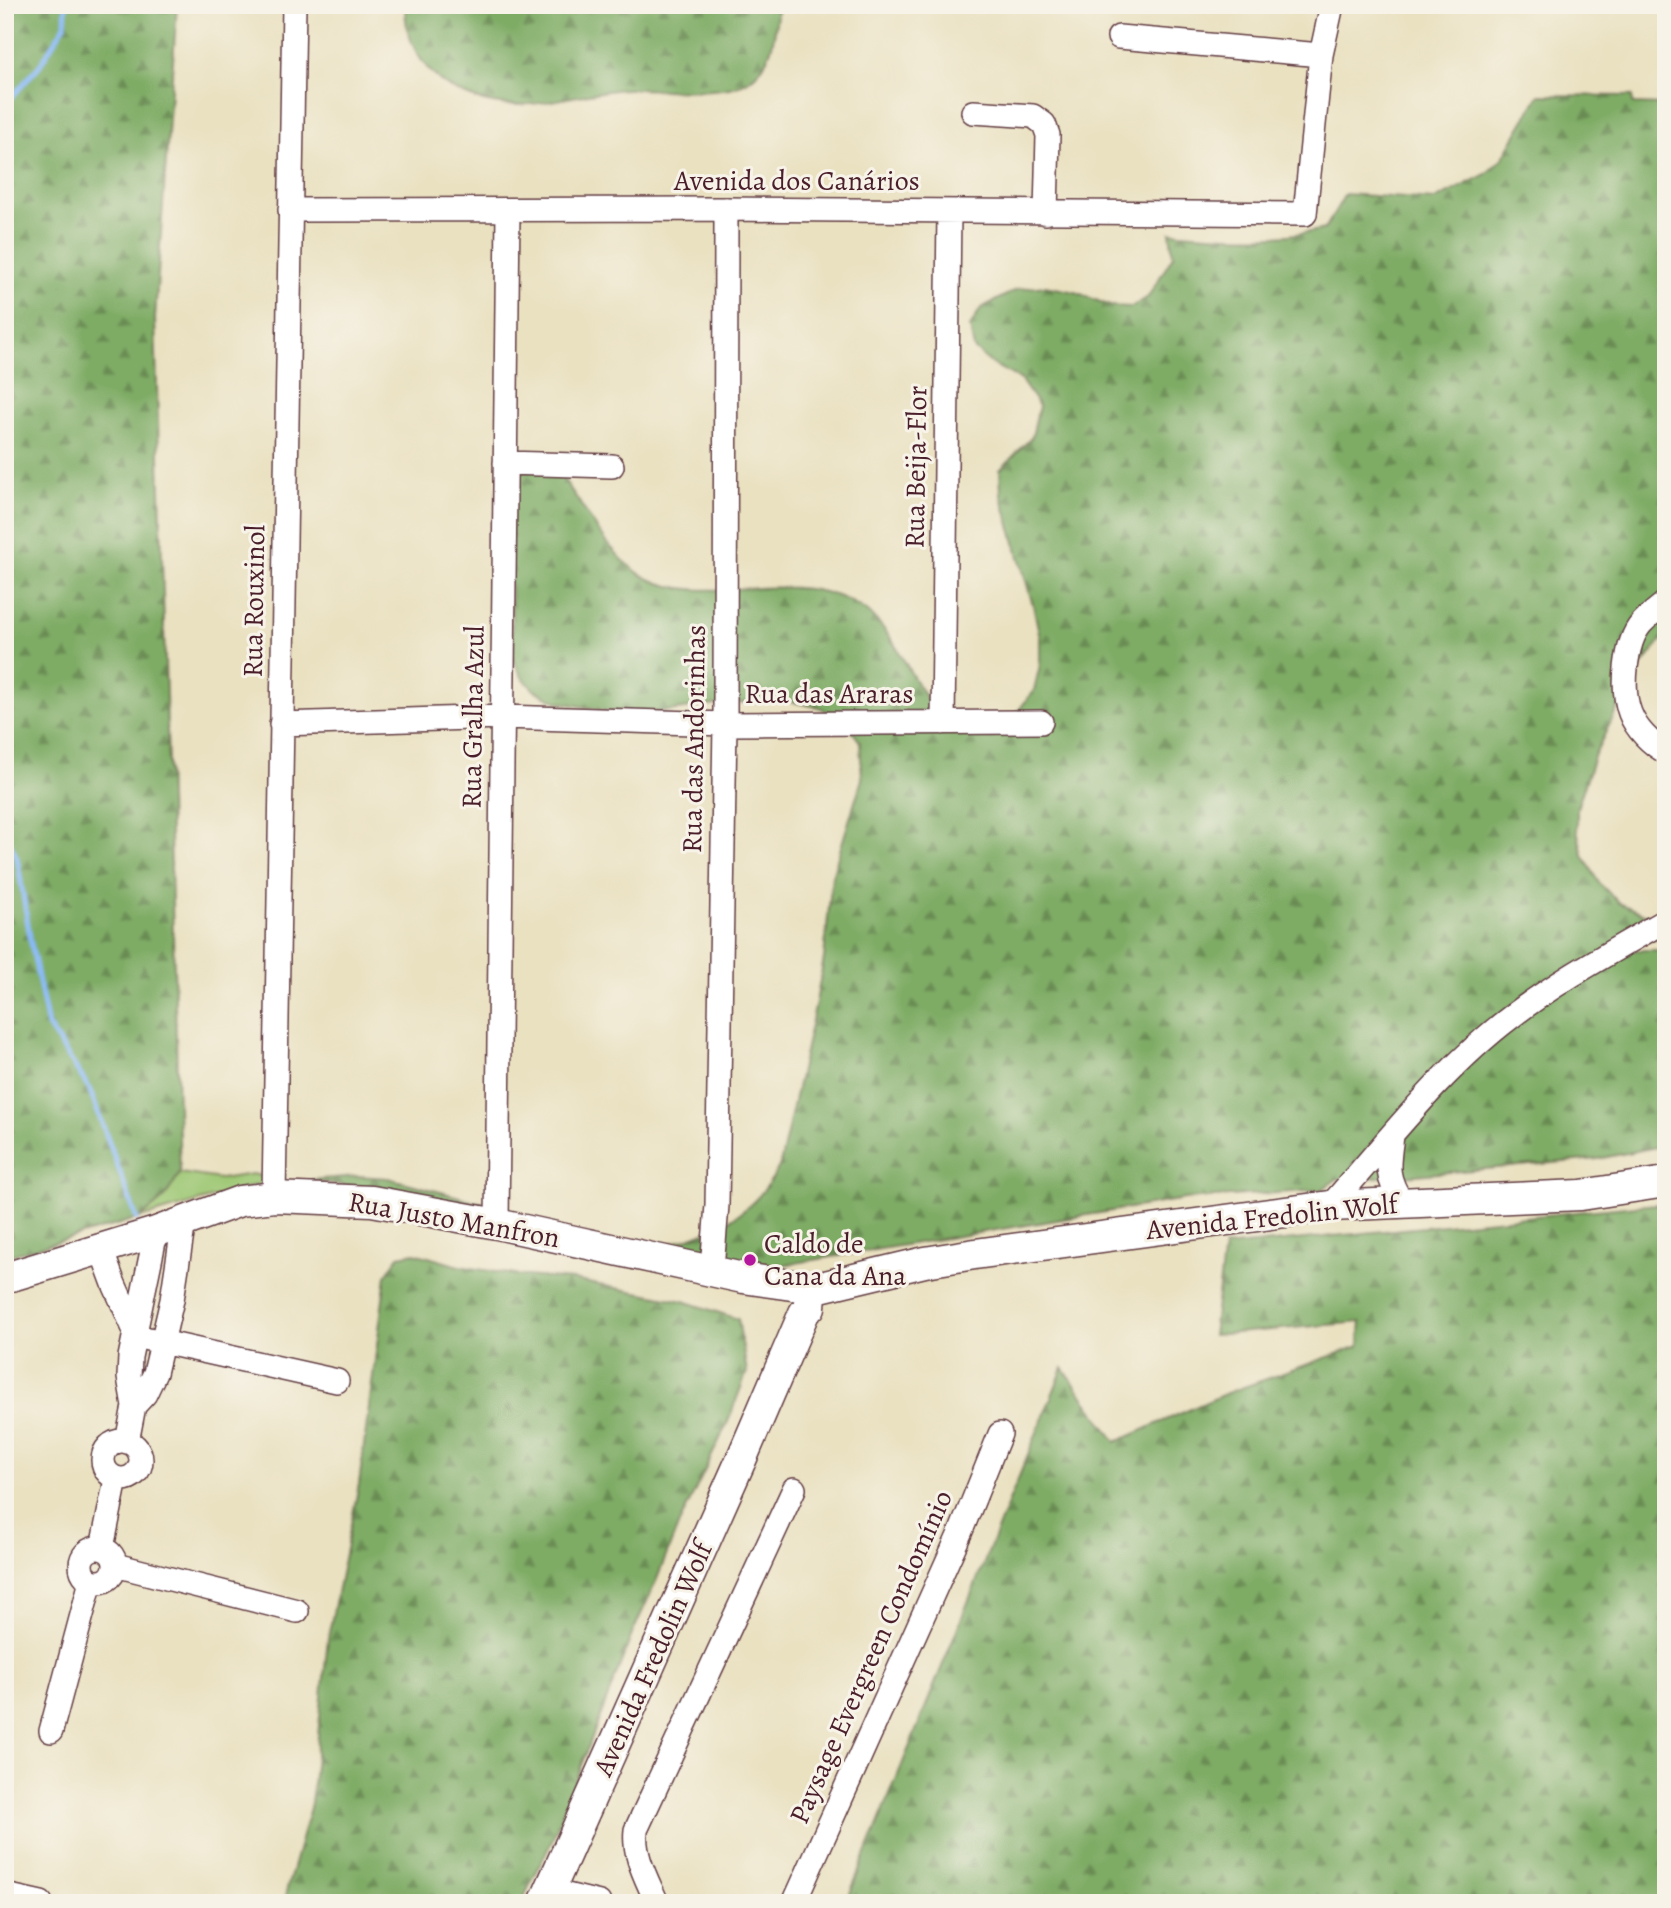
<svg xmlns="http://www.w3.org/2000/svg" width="1671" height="1908" font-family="Alegreya,serif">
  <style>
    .grass { fill: #9dc773; stroke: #74734f; stroke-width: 2 }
    .forest { fill: url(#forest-firs); stroke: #646648; stroke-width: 2 }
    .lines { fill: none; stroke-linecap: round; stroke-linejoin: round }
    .stream { stroke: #89baf5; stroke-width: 5 }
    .minor-casing { stroke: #623c42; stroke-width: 26 }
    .major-casing { stroke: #623c42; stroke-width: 33 }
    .minor { stroke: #fff; stroke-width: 23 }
    .major { stroke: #fff; stroke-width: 30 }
    .poi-dot { fill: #b5179e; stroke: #f7f3e8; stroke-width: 2.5 }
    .labels { text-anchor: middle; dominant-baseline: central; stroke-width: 6; stroke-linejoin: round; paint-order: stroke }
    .street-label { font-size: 28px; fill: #4a1f2b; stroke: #f7f3e8 }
    .poi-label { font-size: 28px; fill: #4a1f2b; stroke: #f7f3e8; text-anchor: start }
  </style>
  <defs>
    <pattern id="forest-firs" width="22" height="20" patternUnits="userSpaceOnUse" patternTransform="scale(1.75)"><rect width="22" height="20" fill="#7eac65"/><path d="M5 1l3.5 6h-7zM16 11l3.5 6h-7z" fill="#698b53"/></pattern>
  </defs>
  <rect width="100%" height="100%" fill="#f7f3e8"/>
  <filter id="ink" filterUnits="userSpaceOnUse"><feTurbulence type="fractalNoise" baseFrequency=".0143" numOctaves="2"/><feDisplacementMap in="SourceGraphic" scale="14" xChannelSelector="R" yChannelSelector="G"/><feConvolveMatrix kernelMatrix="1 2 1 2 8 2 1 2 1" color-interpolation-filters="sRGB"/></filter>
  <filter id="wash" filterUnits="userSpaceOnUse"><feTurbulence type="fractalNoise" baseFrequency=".00686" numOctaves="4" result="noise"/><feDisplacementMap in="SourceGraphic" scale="28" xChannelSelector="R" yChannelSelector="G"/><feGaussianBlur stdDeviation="1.57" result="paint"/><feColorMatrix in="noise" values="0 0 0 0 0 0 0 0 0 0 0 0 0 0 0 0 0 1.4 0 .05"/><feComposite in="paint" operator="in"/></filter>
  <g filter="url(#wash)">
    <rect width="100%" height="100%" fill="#eae1c1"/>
    <path class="grass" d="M180,1173L220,1179L252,1174L278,1179L140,1218L164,1198Z"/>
    <path class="forest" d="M5,5H177L155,318L180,1173L164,1198L140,1218L5,1257Z
      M405,5H778C775,34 774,63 748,81C726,97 657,88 628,89C573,91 527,118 471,97C456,91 446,87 435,76C415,57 405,33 405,5Z
      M1539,95L1632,96L1633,104L1666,105V634L1642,666L1619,705L1595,754L1577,808V830L1583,855L1600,884L1619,903L1658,920L1666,933L1660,937L1605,950H1666V1145L1598,1159L1404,1176L1337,1179L1321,1190L1185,1199L765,1268L665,1245C717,1231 755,1214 780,1165L816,1002L824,958L832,876L862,779L860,742L847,724L821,708L788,701L732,703L660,712H613L558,702L534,690L522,677L513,659L508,495L517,472L554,467C583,501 608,560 649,579C713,609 799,562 866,611C906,642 912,700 956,727C966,733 980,735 991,739L1006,727L1034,690L1040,665V638L1034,609L1001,494L1000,470L1032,437L1039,406L1020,379L992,364L974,349L970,327L981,308L1018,289L1045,286L1076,292L1110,306L1132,307L1148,297L1173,256L1170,232C1220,236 1275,241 1325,229L1345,194L1435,200L1486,174L1502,159Z
      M357,1176L388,1178L520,1213L310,1180Z
      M1666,1203V1903H846L1063,1368L1116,1442L1227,1393L1359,1346L1361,1322L1213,1335L1224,1247Z
      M415,1253L459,1266L515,1275L573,1280L684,1301L738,1319L747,1372L727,1424L678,1526L657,1579L633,1632L551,1843L521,1903H283L311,1804L328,1638L359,1484L386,1275L399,1256Z"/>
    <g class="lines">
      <path class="stream" d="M5,105L40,65L65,25L66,5
        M5,832L17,858L31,943L48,1026L89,1088L137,1219"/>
    </g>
  </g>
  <g filter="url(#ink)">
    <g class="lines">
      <defs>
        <path id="minor" d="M1119,37L1321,55
          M973,112L1033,116L1044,124L1048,135L1046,213
          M290,210L726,209L1305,214L1321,55L1332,5
          M505,463L612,466
          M1666,602C1658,609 1648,616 1641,624C1625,643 1621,690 1630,713C1636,729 1651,744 1666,752
          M943,723L949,212
          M281,724L503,717L725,724L1041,722
          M1392,1136C1388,1165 1385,1177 1402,1202
          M274,1197L294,5
          M1330,1206C1387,1142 1442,1069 1511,1017C1559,980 1613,951 1666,920
          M497,1224L508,211
          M101,1249L114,1284L135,1331
          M712,1269L717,1205L725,724L726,209
          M135,1336L337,1381
          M134,1406L145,1394L155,1373L172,1300L184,1221
          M103 1460a19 19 0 1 1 38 0a19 19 0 1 1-38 0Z
          M127,1442L134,1406L129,1377L130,1357L156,1232
          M81 1565a17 17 0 1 1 34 0a17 17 0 1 1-34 0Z
          M102,1548L116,1479
          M115,1565L297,1611
          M51,1731L91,1581
          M550,1891L599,1903
          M5,1895L41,1903
          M657,1903C647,1879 633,1856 636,1830L794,1489
          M794,1903L961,1531L1000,1434"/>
        <path id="major" d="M5,1278L156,1232L240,1201L274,1197L372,1201L497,1224L743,1278L799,1286L811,1294L810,1307
          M808,1290L925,1262L975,1254L1330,1206L1581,1195L1666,1182
          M544,1903L741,1460L804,1313"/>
      </defs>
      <use href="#minor" class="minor-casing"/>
      <use href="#major" class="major-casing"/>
      <use href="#minor" class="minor"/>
      <use href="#major" class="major"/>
    </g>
  </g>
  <circle class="poi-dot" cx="750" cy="1260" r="7"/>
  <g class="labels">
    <g class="street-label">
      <text x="797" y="181">Avenida dos Canários</text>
      <text transform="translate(916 467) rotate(-89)">Rua Beija-Flor</text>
      <text transform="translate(254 601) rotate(-89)">Rua Rouxinol</text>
      <text x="829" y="694">Rua das Araras</text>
      <text transform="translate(473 717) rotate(-89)">Rua Gralha Azul</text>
      <text transform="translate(694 739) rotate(-89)">Rua das Andorinhas</text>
      <text transform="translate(1272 1217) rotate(-6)">Avenida Fredolin Wolf</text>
      <text transform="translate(454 1220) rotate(10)">Rua Justo Manfron</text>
      <text transform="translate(871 1657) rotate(-66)">Paysage Evergreen Condomínio</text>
      <text transform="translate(653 1659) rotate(-66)">Avenida Fredolin Wolf</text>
    </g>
    <g class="poi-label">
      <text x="764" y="1244">Caldo de<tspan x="764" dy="32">Cana da Ana</tspan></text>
    </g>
  </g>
  <rect width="1671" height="1908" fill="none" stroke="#f7f3e8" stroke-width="28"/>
</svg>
